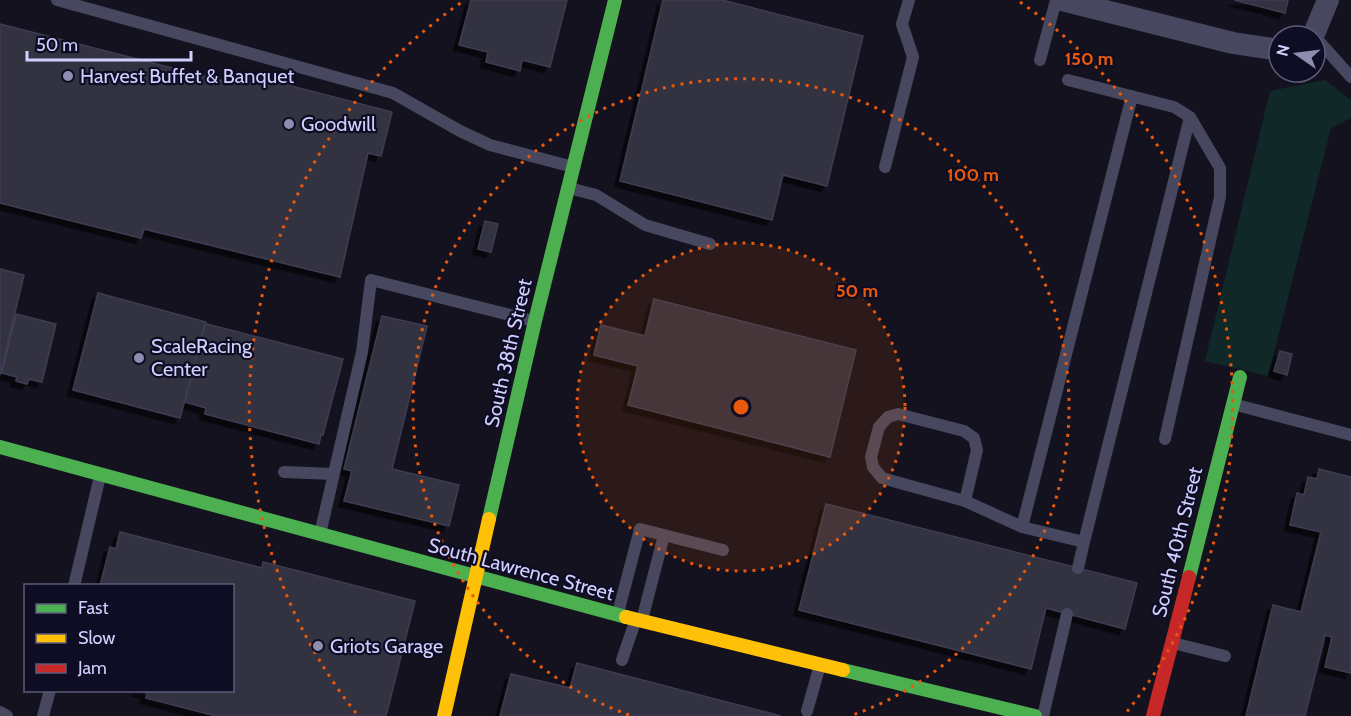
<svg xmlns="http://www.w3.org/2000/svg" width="1351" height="716" font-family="Cabin,sans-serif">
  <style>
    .green { fill: #102928 }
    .building { fill: #313040; stroke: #3e3c52; stroke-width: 1.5; filter: url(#shadow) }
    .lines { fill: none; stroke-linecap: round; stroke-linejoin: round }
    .lane { stroke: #47485f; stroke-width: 12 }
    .street { stroke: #47485f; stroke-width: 22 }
    .fast { stroke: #4caf50; stroke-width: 14 }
    .slow { stroke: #ffc107; stroke-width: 14 }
    .jam { stroke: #c62828; stroke-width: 14 }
    .ring { fill: none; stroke: #e8590c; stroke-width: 3; stroke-dasharray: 3 6 }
    .poi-dot { fill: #8e8db0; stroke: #0f0d23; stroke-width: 2 }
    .labels { text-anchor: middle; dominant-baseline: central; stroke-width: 4.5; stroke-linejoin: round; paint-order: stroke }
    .poi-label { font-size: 20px; fill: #d0cfff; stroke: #0f0d23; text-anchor: start }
    .street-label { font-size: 20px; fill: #d0cfff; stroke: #0f0d23 }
    .centre { fill: #e8590c; stroke: #0f0d23; stroke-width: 3 }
    .ring-label { font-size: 18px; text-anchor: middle; font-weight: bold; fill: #e8590c; stroke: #0f0d23; stroke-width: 4.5; stroke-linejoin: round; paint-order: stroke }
  </style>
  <defs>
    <filter id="shadow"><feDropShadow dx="-5.5" dy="5.5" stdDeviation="0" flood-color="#0009"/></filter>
  </defs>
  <rect width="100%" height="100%" fill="#13121e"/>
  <path class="green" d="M1325,80L1351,100V118L1331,128L1268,376L1205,361L1270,91Z"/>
  <path class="building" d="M471,0H567L550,67L522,60L520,71L486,62L488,52L459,45Z
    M663,0H722L863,36L827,186L783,175L772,220L620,181Z
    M1234,0H1288L1285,13Z
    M0,24L235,84L238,72L392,112L381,156L368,153L340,277L144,229L141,238L0,203Z
    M485,221L498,224L491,252L478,249Z
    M0,269L24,275L0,375Z
    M98,293L206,322L180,418L73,390Z
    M654,299L856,350L830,457L628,405L638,366L594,355L601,325L645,336Z
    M16,314L56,324L42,382L29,379L27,384L16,381L17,377L2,373Z
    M382,316L427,326L392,469L459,485L449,526L344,501L352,471L344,469Z
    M207,324L343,359L323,435H321L319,444L205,414L206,408L185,402L204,326Z
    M1280,351L1292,354L1287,375L1274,371Z
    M1319,469L1351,477V673L1325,667L1332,637L1325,635L1305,716H1246L1273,605L1301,612L1321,532L1290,525L1297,493L1304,495L1308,477L1317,479Z
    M826,504L1137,583L1125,629L1046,608L1031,669L799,610Z
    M120,532L262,568L263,562L415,601L386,716H216L146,698L147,693L136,690H232V586H100L110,547L116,549Z
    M577,663L781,716H500L511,674L570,688Z"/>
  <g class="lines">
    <path class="lane" d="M57,0L393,93L460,131L490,145L573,167
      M1315,37L1351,77
      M1040,60L1056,0
      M1068,80L1174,107L1190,117L1220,168V197L1165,439
      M885,167L913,57L902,24L909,0
      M569,188L596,195L645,225L710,244
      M1233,404L1351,435
      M284,472L334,474
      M965,501L977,450L974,438L964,431L898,414L888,417L879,427L871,457L873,467L882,478L965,501L1022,527L1084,542L1078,568
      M1022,527L1132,96
      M320,534L362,352L371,280L534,321
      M1084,542L1190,117
      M74,586L100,476
      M618,613L640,529L723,550
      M642,620L664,535
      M1173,643L1225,656
      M622,660L635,622
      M807,711L820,665
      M0,712L7,716
      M43,716L50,690
      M1043,716L1067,614"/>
    <path class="street" d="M1062,0L1233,43L1279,50
      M1313,36L1328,0"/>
    <path class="fast" d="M0,447L626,617
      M489,519L535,321L615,0
      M1189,577L1240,377
      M843,670L1035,716"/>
    <path class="slow" d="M626,617L843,670
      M444,716L489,519"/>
    <path class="jam" d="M1153,716L1189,577"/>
  </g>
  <circle cx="741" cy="407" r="164" fill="#e8590c" fill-opacity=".12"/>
  <g class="ring">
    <circle cx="741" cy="407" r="164"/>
    <path d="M629 715A328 328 0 1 1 853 715"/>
    <path d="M356 713A492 492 0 0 1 462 2M1020 2A492 492 0 0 1 1126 713"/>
  </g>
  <g class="poi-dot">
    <circle cx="68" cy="76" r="6"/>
    <circle cx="289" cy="124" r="6"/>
    <circle cx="139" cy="358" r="6"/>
    <circle cx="318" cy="646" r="6"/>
  </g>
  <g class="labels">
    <g class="poi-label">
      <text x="80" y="76">Harvest Buffet &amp; Banquet</text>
      <text x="301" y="124">Goodwill</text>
      <text x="151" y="346">ScaleRacing<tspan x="151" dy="23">Center</tspan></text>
      <text x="330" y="646">Griots Garage</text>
    </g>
    <g class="street-label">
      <text transform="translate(508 353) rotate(-77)">South 38th Street</text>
      <text transform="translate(1177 542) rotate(-76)">South 40th Street</text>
      <text transform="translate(521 569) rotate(15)">South Lawrence Street</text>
    </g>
  </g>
  <circle cx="741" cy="407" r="9" class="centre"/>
  <g class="ring-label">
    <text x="1089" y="65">150 m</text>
    <text x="973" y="181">100 m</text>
    <text x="857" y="297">50 m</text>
  </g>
  <rect x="24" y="584" width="210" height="108" fill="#0f0d23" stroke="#5c5b7b" stroke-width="1.5"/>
  <rect x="36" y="604" width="30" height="9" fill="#4caf50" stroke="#5c5b7b" stroke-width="1.5"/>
  <text x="78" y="614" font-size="18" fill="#d0cfff">Fast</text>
  <rect x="36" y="634" width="30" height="9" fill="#ffc107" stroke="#5c5b7b" stroke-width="1.5"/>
  <text x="78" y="644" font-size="18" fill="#d0cfff">Slow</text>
  <rect x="36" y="664" width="30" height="9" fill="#c62828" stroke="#5c5b7b" stroke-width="1.5"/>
  <text x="78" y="674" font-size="18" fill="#d0cfff">Jam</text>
  <g transform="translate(1297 54) rotate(284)"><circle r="28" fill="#0f0d23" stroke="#5c5b7b" stroke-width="1.5"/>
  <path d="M0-4.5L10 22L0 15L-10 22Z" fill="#8e8db0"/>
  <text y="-9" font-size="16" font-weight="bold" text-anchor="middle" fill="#d0cfff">N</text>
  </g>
  <path d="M27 51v9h164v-9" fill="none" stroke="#d0cfff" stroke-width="3"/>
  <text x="36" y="51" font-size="18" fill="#d0cfff" stroke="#0f0d23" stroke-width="4.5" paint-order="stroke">50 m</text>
</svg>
